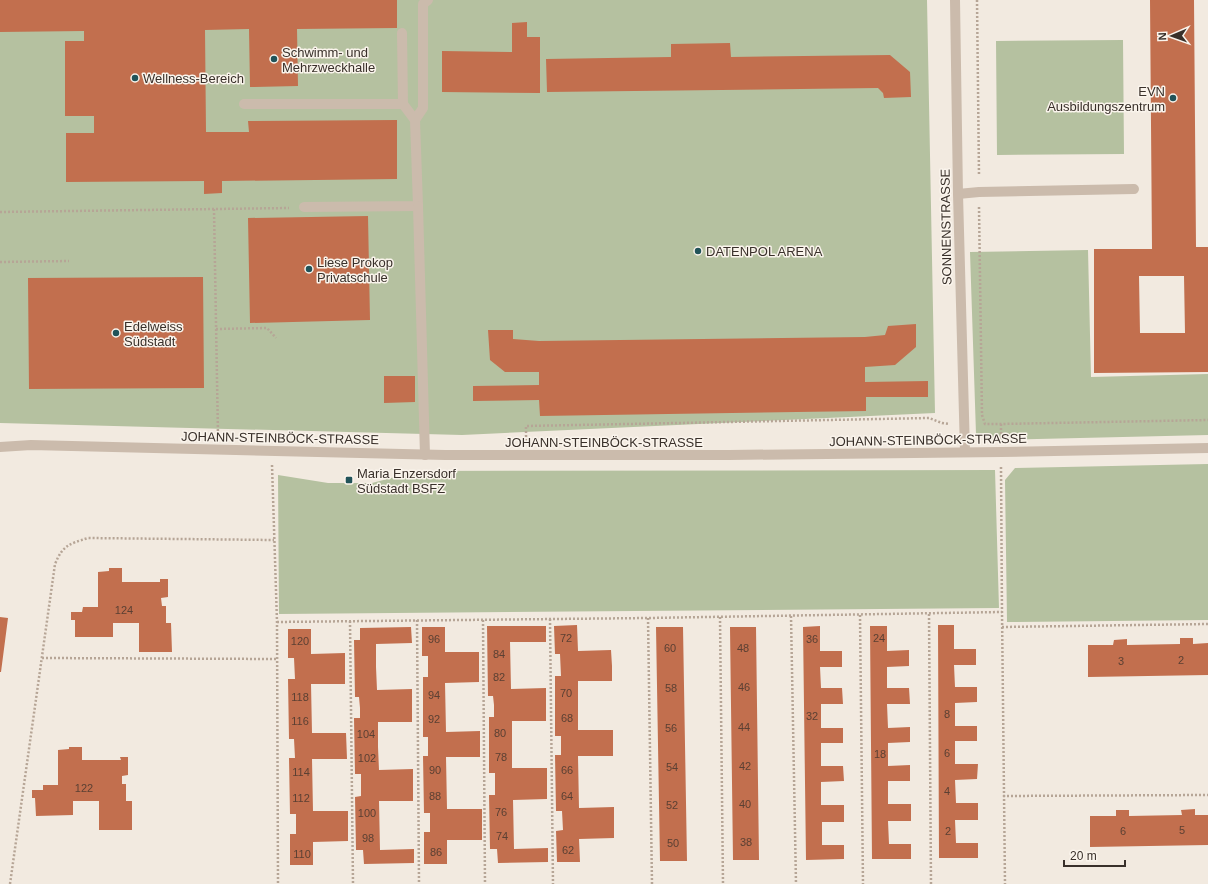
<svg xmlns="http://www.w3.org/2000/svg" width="1208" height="884" font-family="Arial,sans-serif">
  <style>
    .green { fill: #b5c1a0 }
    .building { fill: #c26f4e; fill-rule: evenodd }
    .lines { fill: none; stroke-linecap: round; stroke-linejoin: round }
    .path { stroke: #b6a596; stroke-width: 2.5; stroke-dasharray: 2 2; stroke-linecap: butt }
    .service { stroke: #cbbbac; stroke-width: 10 }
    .minor { stroke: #cbbbac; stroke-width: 10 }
    .tertiary { stroke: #cbbbac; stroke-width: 10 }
    .poi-dot { fill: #215359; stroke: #faf4ec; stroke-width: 1.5 }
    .labels { text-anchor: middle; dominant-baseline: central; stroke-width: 3; stroke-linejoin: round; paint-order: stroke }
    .number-label { font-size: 11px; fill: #5b4033 }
    .poi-label { font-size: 13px; fill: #39302a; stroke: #faf4ec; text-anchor: start }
    .street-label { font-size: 13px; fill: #39302a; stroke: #faf4ec }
  </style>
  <rect width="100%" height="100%" fill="#f2eae0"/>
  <path class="green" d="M0,0H927L935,413L462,435L0,423Z
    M1123,40L1124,154L997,155L996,41Z
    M1088,250L1091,377L1208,374V435L989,440L976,434L970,252Z
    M1208,464V620L1007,622L1005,480L1015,468Z
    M995,470L999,608L279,614L278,475L328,483H372L418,471Z"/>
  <path class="building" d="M0,0H397V28L297,29L298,86L250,87L249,29L205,30L206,132H249L248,121L397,120V179L222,181V193L204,194V181L66,182V133H94V116H65V41H84V31L0,32Z
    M1150,0H1194L1196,247H1208V372L1094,373V249H1152ZM1139,276H1184L1185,333H1140Z
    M527,22V37H540V93L442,92V51L512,52V23Z
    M730,43L731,57L890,55L910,72L911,97L884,98L883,93L878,88L547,92L546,59L671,57V44Z
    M368,216L370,320L250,323L248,218Z
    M203,277L204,388L29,389L28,278Z
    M916,324V347L895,365L865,367V382L928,381V397H866V411L540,416L539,400L473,401V386L539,385V372H505L490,360L488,330H513V339L539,341L865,337L885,335L888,326Z
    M384,376H415V402L384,403Z
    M109,568H122V582H160V579H168V597L161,598L162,606H166V623H171L172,652H139V623H113V637H75V620H71V612H82L83,607H98V572L109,571Z
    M0,617L8,618L1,672H0Z
    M577,625L578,651L611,650L612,666V681H578V730H613V756H578L579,808L614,807V838L579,839L580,862H557L556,831L563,830L562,811H556L555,755H561V736H555V676H561L560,654H555L554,626Z
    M938,625H954V649H976V665H954L955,687H977V702L955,703V726H977V741H955V764H978L977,779L955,780L956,803H978V820H955L956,843H978V858H939Z
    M487,626H546V642H510L511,689L546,688V721H512V768H547V799L513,800L514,849L548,848V862L498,863L497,849H490L489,795H495V773H489V717H494V705L493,696H488Z
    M820,626V651H842V667H820L821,688H842L843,704H821V728H843V743H821V766H843L844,781L821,782V805H844V822H822V845H844V859L806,860L803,627Z
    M870,626H887V651L909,650V666L887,667V688H909L910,704H887L888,728L910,727V742L888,743V766L910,765V781H888V804H911V821H888L889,844H911V859H872Z
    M411,627L412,643L376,644V667L377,690L412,689V722H378V747L379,770L413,769V801H379L380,850L414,849V863L364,864L363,850H356L355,797L361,796V774H355L354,718H360V708L359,697H355L354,640H360V628Z
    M422,627H445V652H479V682L445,683L446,732L480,731V757H446L447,809H482V840H447V864H424V832H430V813H424L423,756H428V737H423V677H428V656H422Z
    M656,627H683L687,861H660Z
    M730,627H756L759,860H733Z
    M288,629H311V654L345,653V684H311L312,733H346L347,759H312L313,811H348V841L313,842V865H290V834H296V814H290L289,758H295L294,739H289L288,679H295L294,658H288Z
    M1180,638H1193V644L1208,643V675L1088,677V645H1113L1114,640L1127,639V645L1180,644Z
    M69,747H82V760H121L120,757H128V775L122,776V784H126V801H132V830H99V801H73V815L36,816L35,798H32V790H43V785H58V750L69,749Z
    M1195,809V815H1208V845L1090,847V816H1116V810H1129V816L1182,815L1181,810Z"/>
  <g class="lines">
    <path class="path" d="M977,0L979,176
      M979,207L982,415L985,424H1001L1208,420
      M214,209L218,436
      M0,212L289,208
      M0,262L69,261
      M216,329L267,328L276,338
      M1001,438V424
      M526,441V426L929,418L942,423L949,424
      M272,465L277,622L278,884
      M1001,467L1002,612L1005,884
      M929,614L931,884
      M860,615L863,884
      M791,616L796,884
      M720,617L723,884
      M648,618L652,884
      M550,619L553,884
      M417,620L419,884
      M483,620L485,884
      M350,621L353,884
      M277,622L648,618L1002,612
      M1002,627L1208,624
      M42,658L277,659
      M1003,796L1208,795
      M10,884L55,564C63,545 69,544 88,538L274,540"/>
    <path class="service" d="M244,104H403
      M415,120L423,108V4L428,0
      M958,194L979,192L1134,189
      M304,207L418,206L415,120L403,104L402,33"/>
    <path class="minor" d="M955,0L958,194L965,452
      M418,206L425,455"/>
    <path class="tertiary" d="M0,447L31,445L445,455H729L1001,452L1208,448"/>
  </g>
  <g class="poi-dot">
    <circle cx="274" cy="59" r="4"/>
    <circle cx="135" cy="78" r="4"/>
    <circle cx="1173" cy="98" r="4"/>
    <circle cx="698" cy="251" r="4"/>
    <circle cx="309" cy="269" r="4"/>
    <circle cx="116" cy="333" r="4"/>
    <rect x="345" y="476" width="8" height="8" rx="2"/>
  </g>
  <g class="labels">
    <g class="number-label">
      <text x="124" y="610">124</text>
      <text x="566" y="638">72</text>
      <text x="879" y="638">24</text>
      <text x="434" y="639">96</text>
      <text x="812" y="639">36</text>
      <text x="300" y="641">120</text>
      <text x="670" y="648">60</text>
      <text x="743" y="648">48</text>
      <text x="499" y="654">84</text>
      <text x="1181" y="660">2</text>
      <text x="1121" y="661">3</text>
      <text x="499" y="677">82</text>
      <text x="744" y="687">46</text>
      <text x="671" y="688">58</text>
      <text x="566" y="693">70</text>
      <text x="434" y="695">94</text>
      <text x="300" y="697">118</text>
      <text x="947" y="714">8</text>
      <text x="812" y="716">32</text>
      <text x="567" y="718">68</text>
      <text x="434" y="719">92</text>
      <text x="300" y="721">116</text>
      <text x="744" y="727">44</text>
      <text x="671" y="728">56</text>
      <text x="500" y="733">80</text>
      <text x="366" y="734">104</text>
      <text x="947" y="753">6</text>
      <text x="880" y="754">18</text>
      <text x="501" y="757">78</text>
      <text x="367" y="758">102</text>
      <text x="745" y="766">42</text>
      <text x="672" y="767">54</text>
      <text x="435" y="770">90</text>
      <text x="567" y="770">66</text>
      <text x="301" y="772">114</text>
      <text x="84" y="788">122</text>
      <text x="947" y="791">4</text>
      <text x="435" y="796">88</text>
      <text x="567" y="796">64</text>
      <text x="301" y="798">112</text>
      <text x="745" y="804">40</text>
      <text x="672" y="805">52</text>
      <text x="501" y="812">76</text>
      <text x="367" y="813">100</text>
      <text x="1182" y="830">5</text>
      <text x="948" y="831">2</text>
      <text x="1123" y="831">6</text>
      <text x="502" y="836">74</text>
      <text x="368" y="838">98</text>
      <text x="746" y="842">38</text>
      <text x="673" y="843">50</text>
      <text x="568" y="850">62</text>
      <text x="436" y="852">86</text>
      <text x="302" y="854">110</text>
    </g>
    <g class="poi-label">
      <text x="282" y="52">Schwimm- und<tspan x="282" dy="15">Mehrzweckhalle</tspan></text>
      <text x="143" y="78">Wellness-Bereich</text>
      <text x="1165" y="91" text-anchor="end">EVN<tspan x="1165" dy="15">Ausbildungszentrum</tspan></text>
      <text x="706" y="251">DATENPOL ARENA</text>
      <text x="317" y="262">Liese Prokop<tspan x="317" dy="15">Privatschule</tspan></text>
      <text x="124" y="326">Edelweiss<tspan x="124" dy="15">Südstadt</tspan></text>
      <text x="357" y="473">Maria Enzersdorf<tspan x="357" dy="15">Südstadt BSFZ</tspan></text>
    </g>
    <g class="street-label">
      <text transform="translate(946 227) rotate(-91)">SONNENSTRASSE</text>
      <text transform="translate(280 438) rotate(1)">JOHANN-STEINBÖCK-STRASSE</text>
      <text transform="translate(928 440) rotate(-1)">JOHANN-STEINBÖCK-STRASSE</text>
      <text x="604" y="442">JOHANN-STEINBÖCK-STRASSE</text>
    </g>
  </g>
  <g transform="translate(1172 36) rotate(268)" stroke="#faf4ec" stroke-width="3" paint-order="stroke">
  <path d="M0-3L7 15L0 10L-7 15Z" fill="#39302a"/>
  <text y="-6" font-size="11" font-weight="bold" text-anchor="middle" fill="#39302a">N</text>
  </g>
  <path d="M1064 860v6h61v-6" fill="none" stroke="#39302a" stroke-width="2"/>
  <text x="1070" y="860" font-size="12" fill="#39302a" stroke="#faf4ec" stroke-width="3" paint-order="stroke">20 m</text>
</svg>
